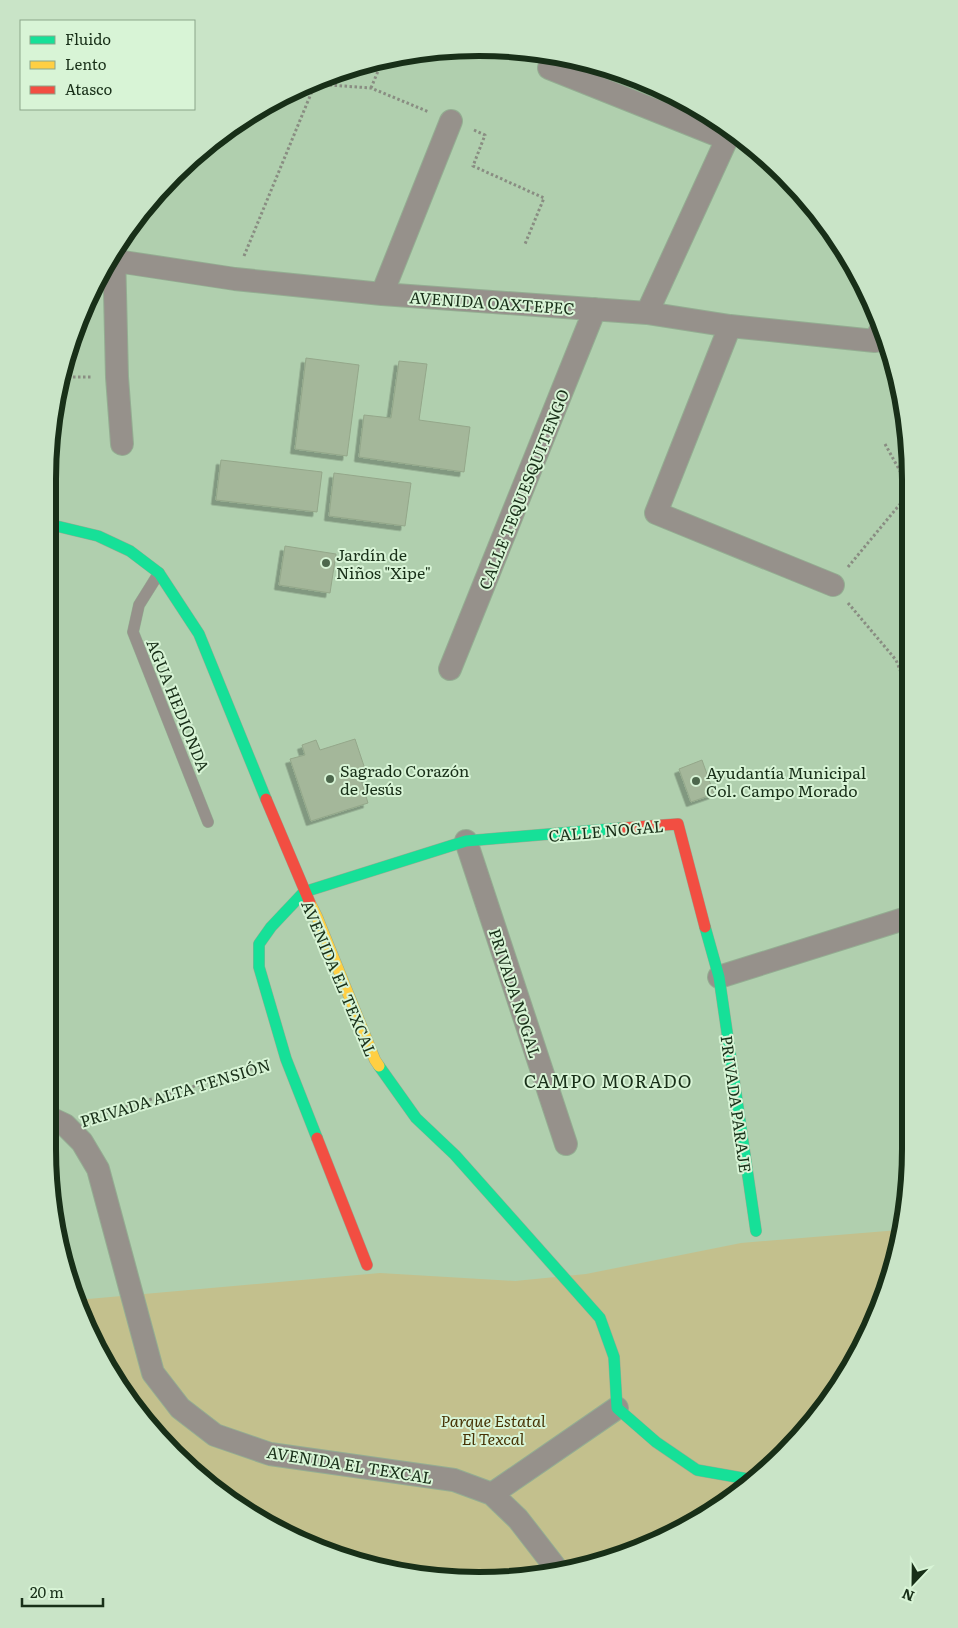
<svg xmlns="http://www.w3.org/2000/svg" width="958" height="1628" font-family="Literata,serif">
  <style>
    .green { fill: #c3c08d }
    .building { fill: #a4b79a; stroke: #94a78a; filter: url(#shadow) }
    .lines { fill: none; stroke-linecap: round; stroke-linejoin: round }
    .lane-casing { stroke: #94ad92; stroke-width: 12 }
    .street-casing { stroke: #94ad92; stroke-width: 24 }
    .fast-casing { stroke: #94ad92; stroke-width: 12 }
    .slow-casing { stroke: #94ad92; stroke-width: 12 }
    .jam-casing { stroke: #94ad92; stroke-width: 12 }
    .path { stroke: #898d82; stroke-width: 3; stroke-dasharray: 2.5 2.5; stroke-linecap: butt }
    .lane { stroke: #96918b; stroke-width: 11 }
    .street { stroke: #96918b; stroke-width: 22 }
    .fast { stroke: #16e098; stroke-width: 11 }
    .slow { stroke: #ffcf43; stroke-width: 11 }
    .jam { stroke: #f24e42; stroke-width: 11 }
    .poi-dot { fill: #4d674c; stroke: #d8f4d6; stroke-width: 2 }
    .labels { text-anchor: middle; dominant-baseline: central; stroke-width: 4; stroke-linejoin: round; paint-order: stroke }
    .street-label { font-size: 16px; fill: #182f18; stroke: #d8f4d6 }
    .poi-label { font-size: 16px; fill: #182f18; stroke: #d8f4d6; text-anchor: start }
    .park-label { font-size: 16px; font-style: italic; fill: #463204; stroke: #d8f4d6 }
    .neighbourhood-label { font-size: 18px; letter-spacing: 1px; fill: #182f18; stroke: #d8f4d6 }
    .rim { fill: none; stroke: #182f18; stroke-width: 6 }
  </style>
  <defs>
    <filter id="shadow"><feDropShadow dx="-4.5" dy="4.5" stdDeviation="0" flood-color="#0004"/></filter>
  </defs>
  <rect width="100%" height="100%" fill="#b0cfae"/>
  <path class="green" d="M899,1230L888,1288L838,1388L763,1474L644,1548L507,1580L367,1566L239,1508L136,1411L77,1300L380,1273L515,1281L586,1274L741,1243Z"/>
  <path class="building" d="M306,358L359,365L347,456L295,449Z
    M399,361L427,364L419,420L470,427L464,472L359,457L364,415L391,418Z
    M221,460L322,472L317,512L216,500Z
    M334,473L411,483L405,526L329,516Z
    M285,546L336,554L330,593L279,585Z
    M355,739L368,778L361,780L368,803L311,821L290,759L305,755L302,745L316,740L320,750Z
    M702,760L714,794L691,802L679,769Z"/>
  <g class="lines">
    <defs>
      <path id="lane" d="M159,573L139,605L133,632L208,822"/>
      <path id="street" d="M549,68L727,139
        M114,251L117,377L122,444
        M110,260L235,279L382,294L647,313L730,326L875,341L882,327
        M382,294L451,121
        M647,313L731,130
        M730,326L656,513L833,585
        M450,669L595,309
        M466,841L566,1144
        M719,977L910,917
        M48,1117L65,1125L82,1142L98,1169L153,1373L180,1408L215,1435L270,1454L454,1480L492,1494L518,1519L556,1568
        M492,1494L617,1408"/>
      <path id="fast" d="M48,524L98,536L130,551L159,573L199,634L266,799
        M705,927L719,977L756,1231
        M379,1066L416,1118L455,1155L600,1318L614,1357L617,1408L656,1442L697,1470L748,1479L758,1477
        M317,1138L286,1059L259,967V944L271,927L304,892L466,841L622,828"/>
      <path id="slow" d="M310,903L317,917L375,1060L379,1066"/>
      <path id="jam" d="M266,799L310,903
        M622,828L678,824L705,927
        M317,1138L367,1265"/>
    </defs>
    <use href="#lane" class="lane-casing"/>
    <use href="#street" class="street-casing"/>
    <use href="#fast" class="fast-casing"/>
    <use href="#slow" class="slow-casing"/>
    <use href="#jam" class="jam-casing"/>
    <path class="path" d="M310,82L315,84L371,88L429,112
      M371,88L383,59
      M474,130L485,135L473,166L544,198L525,244
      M244,256L315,84
      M63,377H93
      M885,444L910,489
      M848,567L910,492
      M848,603L896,660L910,695
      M92,1117L261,1066"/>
    <use href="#lane" class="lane"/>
    <use href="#street" class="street"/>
    <use href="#fast" class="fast"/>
    <use href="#slow" class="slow"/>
    <use href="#jam" class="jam"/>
  </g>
  <g class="poi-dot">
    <circle cx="326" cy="563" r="5"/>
    <circle cx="330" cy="779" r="5"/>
    <circle cx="696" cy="781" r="5"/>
  </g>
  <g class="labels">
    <g class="street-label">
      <text transform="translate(492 302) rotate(4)">AVENIDA OAXTEPEC</text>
      <text transform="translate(523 489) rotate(-68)">CALLE TEQUESQUITENGO</text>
      <text transform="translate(179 705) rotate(68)">AGUA HEDIONDA</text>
      <text transform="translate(606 830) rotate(-5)">CALLE NOGAL</text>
      <text transform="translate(340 978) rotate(67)">AVENIDA EL TEXCAL</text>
      <text transform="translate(516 993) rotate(72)">PRIVADA NOGAL</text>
      <text transform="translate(175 1092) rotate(-17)">PRIVADA ALTA TENSIÓN</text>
      <text transform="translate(737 1104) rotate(82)">PRIVADA PARAJE</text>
      <text transform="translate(350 1464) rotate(9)">AVENIDA EL TEXCAL</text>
    </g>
    <g class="poi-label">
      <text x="336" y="554">Jardín de<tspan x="336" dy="18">Niños "Xipe"</tspan></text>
      <text x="340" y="770">Sagrado Corazón<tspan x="340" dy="18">de Jesús</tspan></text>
      <text x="706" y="772">Ayudantía Municipal<tspan x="706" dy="18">Col. Campo Morado</tspan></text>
    </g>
    <g class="park-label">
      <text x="493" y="1420">Parque Estatal<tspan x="493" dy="18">El Texcal</tspan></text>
    </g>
    <g class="neighbourhood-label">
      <text x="608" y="1080">CAMPO MORADO</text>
    </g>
  </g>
  <path d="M0 0H958V1628H0ZM479 56H479A423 423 0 0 1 902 479V1149A423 423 0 0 1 479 1572H479A423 423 0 0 1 56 1149V479A423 423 0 0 1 479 56Z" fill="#c9e4c7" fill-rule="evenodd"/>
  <path class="rim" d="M479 56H479A423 423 0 0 1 902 479V1149A423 423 0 0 1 479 1572H479A423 423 0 0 1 56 1149V479A423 423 0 0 1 479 56Z"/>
  <rect x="20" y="20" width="175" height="90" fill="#d8f4d6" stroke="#8ba58a"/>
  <rect x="30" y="36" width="25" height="8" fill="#16e098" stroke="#8ba58a"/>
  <text x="65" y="45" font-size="15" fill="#182f18">Fluido</text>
  <rect x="30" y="61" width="25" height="8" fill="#ffcf43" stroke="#8ba58a"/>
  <text x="65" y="70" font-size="15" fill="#182f18">Lento</text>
  <rect x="30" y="86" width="25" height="8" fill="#f24e42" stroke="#8ba58a"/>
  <text x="65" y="95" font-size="15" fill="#182f18">Atasco</text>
  <g transform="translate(913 1583) rotate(202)" stroke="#d8f4d6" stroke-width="4" paint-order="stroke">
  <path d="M0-4L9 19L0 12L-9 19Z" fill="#182f18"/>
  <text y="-8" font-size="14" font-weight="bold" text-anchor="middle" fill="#182f18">N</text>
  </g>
  <path d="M22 1598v8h81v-8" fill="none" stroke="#182f18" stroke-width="2.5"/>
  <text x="30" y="1598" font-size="15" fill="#182f18" stroke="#d8f4d6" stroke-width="4" paint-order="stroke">20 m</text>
</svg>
